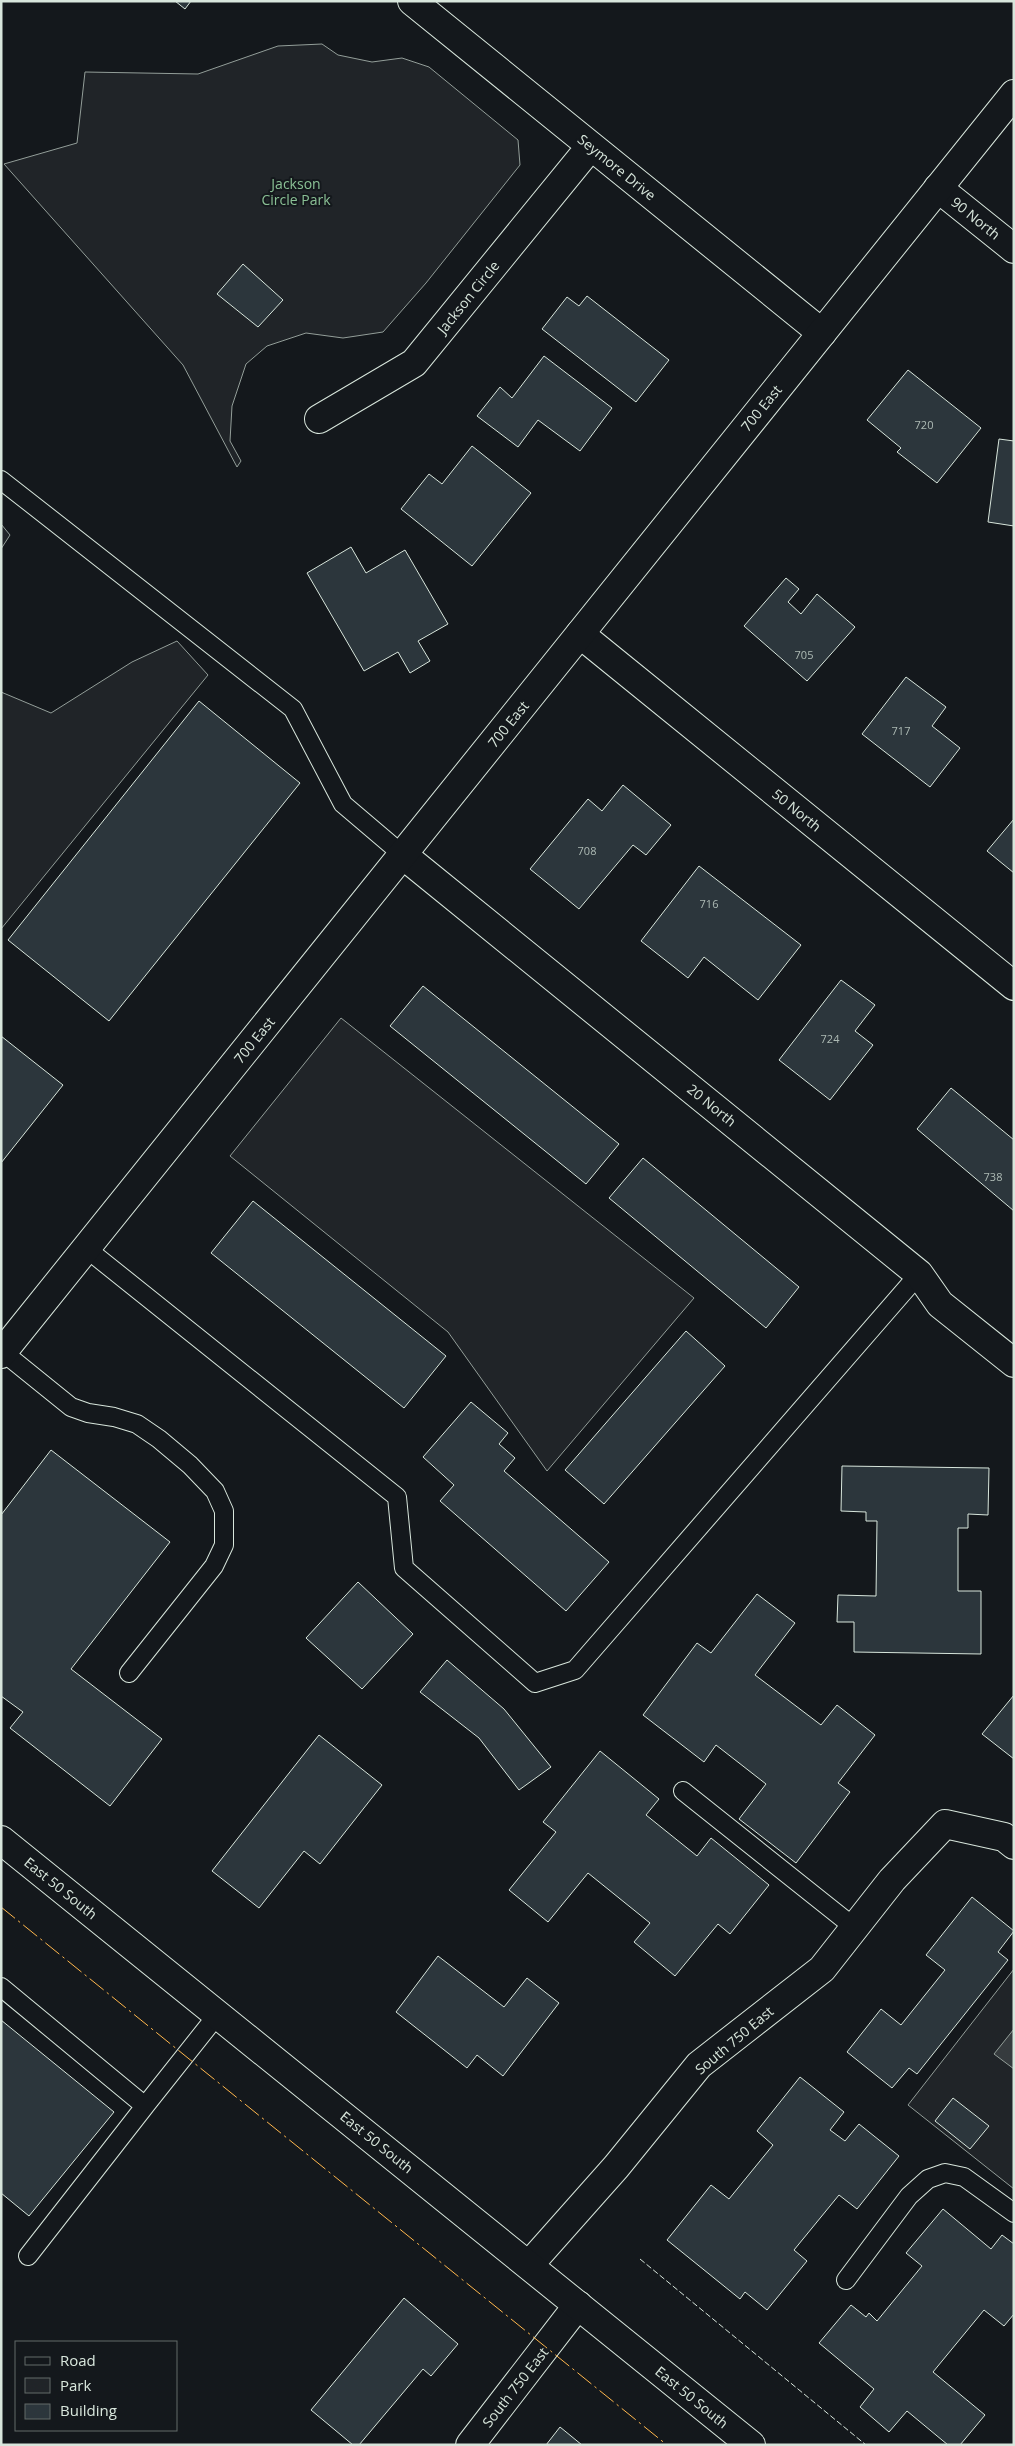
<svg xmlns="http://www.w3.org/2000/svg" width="1015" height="2446" font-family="'Open Sans',sans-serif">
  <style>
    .green { fill: #202428; stroke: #939e99 }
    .water { fill: #363b3e; stroke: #939e99 }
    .building { fill: #2c363c; stroke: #d8e6dc }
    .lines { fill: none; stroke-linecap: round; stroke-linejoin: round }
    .lane-casing { stroke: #d8e6dc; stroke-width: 20 }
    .street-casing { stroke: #d8e6dc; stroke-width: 30 }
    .secondary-casing { stroke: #d8e6dc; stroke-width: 30 }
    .lane { stroke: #14181c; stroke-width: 18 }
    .street { stroke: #14181c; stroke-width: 28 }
    .secondary { stroke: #14181c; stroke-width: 28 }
    .fence { stroke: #d8e6dc; stroke-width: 1; stroke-dasharray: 6 2.5; stroke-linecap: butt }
    .power { stroke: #ffb74d; stroke-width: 1; stroke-dasharray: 18 4 2.5 4; stroke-linecap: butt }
    .labels { text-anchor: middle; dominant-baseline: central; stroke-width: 4; stroke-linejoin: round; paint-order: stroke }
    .number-label { font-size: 11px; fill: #adbab4 }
    .street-label { font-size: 14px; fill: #d8e6dc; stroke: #14181c }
    .park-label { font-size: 14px; fill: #8ac095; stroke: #14181c }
  </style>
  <rect width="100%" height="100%" fill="#14181c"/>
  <path class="green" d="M322,44L338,55L372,62L402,58L429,67L518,140L520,165L426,283L383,332L343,338L306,333L267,346L246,364L232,406L230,441L241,461L237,467L183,365L4,164L77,143L85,72L198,74L278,46Z
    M1,524L10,535L1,549Z
    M177,641L208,675L1,929V692L51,713L132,662Z
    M341,1018L694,1298L547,1471L448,1332L230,1156Z
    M1014,1969V2189L908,2105Z"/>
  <path class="water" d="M1014,2029V2069L994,2054Z"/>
  <path class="building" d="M175,1H191L185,9Z
    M243,264L283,300L258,327L217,294Z
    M587,296L669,360L636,402L542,329L567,297L579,306Z
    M544,356L612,408L580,451L538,420L518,447L477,416L500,387L512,398Z
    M908,370L981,428L937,483L897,452L901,448L867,420Z
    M999,439L1014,441V526L988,522Z
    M472,446L531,493L472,566L401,509L429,474L442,484Z
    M351,547L366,573L405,550L448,624L418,641L430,661L410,673L398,652L364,671L307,573Z
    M786,578L799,589L788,602L801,614L817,594L855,627L807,681L744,626Z
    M906,677L946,707L932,726L960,748L930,787L862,734Z
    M199,701L300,783L109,1021L8,940Z
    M623,785L671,825L646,855L633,845L579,909L530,869L588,799L602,811Z
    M1014,819V873L987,851Z
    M699,866L801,945L758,1000L704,957L688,978L641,941Z
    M841,980L875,1005L855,1031L873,1045L830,1100L779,1060Z
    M423,986L619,1144L586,1184L390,1026Z
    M1,1036L63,1085L1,1163Z
    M951,1088L1014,1140V1211L917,1129Z
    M643,1158L799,1287L766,1328L609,1198Z
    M253,1201L446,1356L404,1408L211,1253Z
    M686,1331L725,1366L604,1504L565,1470Z
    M471,1402L508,1433L499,1444L515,1458L504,1471L609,1562L566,1611L440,1501L454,1485L423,1457Z
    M51,1450L170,1542L71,1669L162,1739L110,1806L10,1728L23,1712L1,1696V1515Z
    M842,1466L989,1468L988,1515L968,1514V1528H958V1591H981V1654L854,1652V1622H837L838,1595L876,1596L877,1521H866V1512L841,1511Z
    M358,1582L413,1634L362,1689L306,1638Z
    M757,1594L795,1623L755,1675L821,1725L837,1705L875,1735L838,1783L850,1792L796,1863L739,1819L766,1784L716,1745L704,1762L643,1715L697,1643L711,1653Z
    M447,1660L504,1709L551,1767L519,1790L479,1738L420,1692Z
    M1014,1695V1759L982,1734Z
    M319,1735L382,1785L320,1864L304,1851L259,1908L212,1871Z
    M600,1751L659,1799L646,1815L697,1856L711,1838L769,1885L730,1934L718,1924L675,1976L634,1942L650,1923L588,1873L548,1922L509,1890L556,1832L543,1822Z
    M972,1897L1014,1931L998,1952L1008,1960L917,2074L909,2068L892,2088L847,2052L881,2009L901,2025L945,1970L926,1955Z
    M438,1956L504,2007L527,1978L559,2003L503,2076L477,2055L467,2068L396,2012Z
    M1,2020L114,2112L29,2216L1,2193Z
    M800,2077L844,2112L830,2130L845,2141L859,2124L899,2156L857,2209L839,2195L794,2250L807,2261L767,2310L745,2292L740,2299L667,2240L711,2185L729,2199L773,2145L757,2131Z
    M953,2098L989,2126L970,2149L935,2121Z
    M943,2209L991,2249L1002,2235L1014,2244V2314L1004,2326L984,2310L933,2372L985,2415L960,2445H948L907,2411L889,2432L860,2407L874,2389L819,2343L851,2305L866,2317L869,2313L877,2321L922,2266L906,2253Z
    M404,2298L458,2344L431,2376L423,2369L359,2445H353L311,2410Z
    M560,2427L582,2445H546Z"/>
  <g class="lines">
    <defs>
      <path id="lane" d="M1,480L293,709L343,804L403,855
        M87,1249L397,1497L404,1568L535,1683L575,1670L919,1274
        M3,1352L71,1407L88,1413L114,1417L137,1424L159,1439L190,1465L215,1491L224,1511V1545L214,1566L129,1673
        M683,1791L855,1928
        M1,1987L145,2106L218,2014
        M28,2256L145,2106
        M846,2280L909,2196L928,2179L945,2173L964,2177L1014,2213"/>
      <path id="street" d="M412,1L822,333
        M938,188L1014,249
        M319,419L414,363L591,146
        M580,634L1014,986
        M403,855L919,1274L940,1304L1014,1363
        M529,2265L616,2167L699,2065L822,1969L892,1880L945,1824L1004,1837L1014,1845
        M470,2445L578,2305"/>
      <path id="secondary" d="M1,1354L1014,94
        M1,1840L751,2445"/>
    </defs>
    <use href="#lane" class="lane-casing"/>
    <use href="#street" class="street-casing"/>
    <use href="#secondary" class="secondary-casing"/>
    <use href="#lane" class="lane"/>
    <use href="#street" class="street"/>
    <use href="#secondary" class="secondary"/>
    <path class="fence" d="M640,2259L866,2445"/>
    <path class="power" d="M1,1907L667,2445"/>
  </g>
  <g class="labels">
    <g class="number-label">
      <text x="924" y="424">720</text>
      <text x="804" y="654">705</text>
      <text x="901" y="730">717</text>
      <text x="587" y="850">708</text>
      <text x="709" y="903">716</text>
      <text x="830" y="1038">724</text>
      <text x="993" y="1176">738</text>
    </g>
    <g class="street-label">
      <text transform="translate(617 167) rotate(39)">Seymore Drive</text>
      <text transform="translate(976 218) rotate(39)">90 North</text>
      <text transform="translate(468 297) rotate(-51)">Jackson Circle</text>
      <text transform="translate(761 408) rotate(-51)">700 East</text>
      <text transform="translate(508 724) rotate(-51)">700 East</text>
      <text transform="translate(797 810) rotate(39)">50 North</text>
      <text transform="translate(254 1040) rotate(-51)">700 East</text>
      <text transform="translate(712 1105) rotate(39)">20 North</text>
      <text transform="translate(61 1888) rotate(39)">East 50 South</text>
      <text transform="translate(734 2040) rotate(-40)">South 750 East</text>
      <text transform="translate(377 2142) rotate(39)">East 50 South</text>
      <text transform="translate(515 2387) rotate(-52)">South 750 East</text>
      <text transform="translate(692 2397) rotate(39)">East 50 South</text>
    </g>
    <g class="park-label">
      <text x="296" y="183">Jackson<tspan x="296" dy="16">Circle Park</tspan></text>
    </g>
  </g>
  <rect width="1015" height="2446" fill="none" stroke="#d8e6dc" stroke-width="5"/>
  <rect x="15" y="2341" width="162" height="90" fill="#14181c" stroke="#626a69"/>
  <rect x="25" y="2357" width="25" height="8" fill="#14181c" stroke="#626a69"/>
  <text x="60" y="2366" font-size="15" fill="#d8e6dc">Road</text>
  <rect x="25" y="2378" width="25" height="15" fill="#202428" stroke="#626a69"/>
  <text x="60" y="2391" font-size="15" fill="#d8e6dc">Park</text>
  <rect x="25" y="2404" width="25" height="15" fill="#2c363c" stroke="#626a69"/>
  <text x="60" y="2416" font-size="15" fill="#d8e6dc">Building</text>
</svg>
